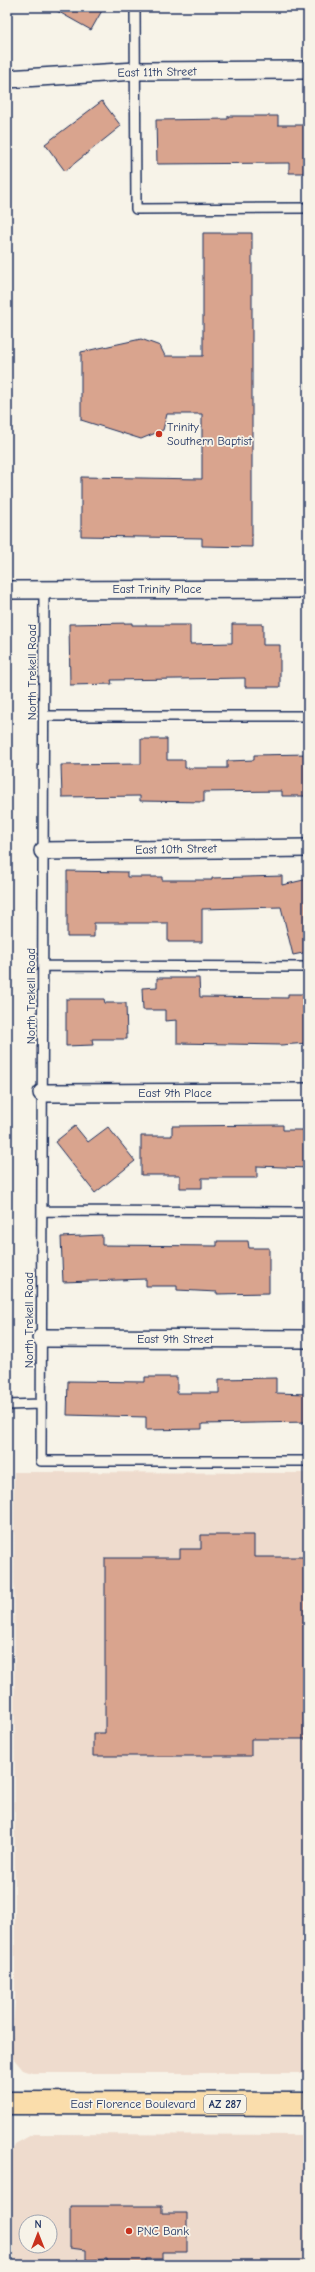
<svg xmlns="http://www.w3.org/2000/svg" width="315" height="2272" font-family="'Comic Neue',sans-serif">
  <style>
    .built { fill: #eedbcd; fill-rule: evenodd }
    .green { fill: #afe4a6; stroke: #658a82 }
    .building { fill: #d9a48e; stroke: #1b2f5e }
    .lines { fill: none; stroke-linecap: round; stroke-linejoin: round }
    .service-casing { stroke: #1b2f5e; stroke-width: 12 }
    .minor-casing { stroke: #1b2f5e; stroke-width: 20 }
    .primary-casing { stroke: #1b2f5e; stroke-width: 25 }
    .service { stroke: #f7f3e8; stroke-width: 9 }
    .minor { stroke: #f7f3e8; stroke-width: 17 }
    .primary { stroke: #faddab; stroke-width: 22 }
    .poi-dot { fill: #c8321e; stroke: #f7f3e8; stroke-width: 1.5 }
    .labels { text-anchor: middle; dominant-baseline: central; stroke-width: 3.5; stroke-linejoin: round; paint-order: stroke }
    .shield { fill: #f7f3e8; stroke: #5d6a87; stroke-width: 1 }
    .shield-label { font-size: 11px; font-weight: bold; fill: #1b2f5e }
    .street-label { font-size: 12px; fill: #1b2f5e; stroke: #f7f3e8 }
    .poi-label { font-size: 12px; fill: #1b2f5e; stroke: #f7f3e8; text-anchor: start }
  </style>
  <rect width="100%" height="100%" fill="#f7f3e8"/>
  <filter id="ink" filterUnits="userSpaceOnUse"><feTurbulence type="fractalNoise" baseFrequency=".025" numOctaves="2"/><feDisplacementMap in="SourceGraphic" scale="8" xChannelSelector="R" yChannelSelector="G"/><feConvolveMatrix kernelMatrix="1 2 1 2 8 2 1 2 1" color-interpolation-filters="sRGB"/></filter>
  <g filter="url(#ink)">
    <path class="built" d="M14,1472L308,1473V2073H32L23,2070L13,2058L11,2050L15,2002Z
      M33,2134L308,2135V2265H7L11,2155L15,2144ZM26,2222H50V2246H26Z"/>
    <path class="green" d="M307,207H308V564L307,523Z"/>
    <path class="building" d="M50,7H104L91,30Z
      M102,101L121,126L65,171L45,144Z
      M228,116H278V125H308V173H289V163L157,164L156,120L228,119Z
      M203,233H252V547L202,546V538L81,536V477L202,479V414H167L163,430L141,439L81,420V352L141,339L160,346L165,356H203Z
      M132,623V625H190V644L232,643V624H263V645H280V687H245V678L111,680L112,684L70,685L69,624Z
      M141,739H167V760H185V768H227V761L254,760V755L308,754V796H282V791L204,792V802L140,801V796L62,797L61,765L141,764Z
      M67,871L127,872V877H162V880H212V878L282,876V885L308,879V952L293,955L281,907L202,909V942H168V923H94V937H67Z
      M157,978H199L200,997L288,998V994H308V1043L281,1045L177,1043V1020L165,1021V1010H143L142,988L157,987Z
      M66,999H104L105,1003H126L127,1039H92L93,1045L66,1046Z
      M283,1125V1130H308V1168L257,1166V1178H202V1188H180V1175H141V1136H172V1126Z
      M75,1126L88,1142L108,1127L135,1161L95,1193L55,1142Z
      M102,1235V1245L217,1246V1241H248L249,1248H269V1293L217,1294V1292L177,1290V1286H146V1279L63,1282L61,1237Z
      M145,1377H177V1393H219V1379L276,1378V1393L308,1394V1422L202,1424V1429L146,1430V1417L67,1415L68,1381L145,1382Z
      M201,1535H254V1557H308V1739H251V1756H93V1733H105V1558H180V1549H201Z
      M70,2206H162V2213H187V2252H162V2259H146V2265H107V2259L86,2260V2250L70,2248Z"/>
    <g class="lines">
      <defs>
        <path id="service" d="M135,7L136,209L308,208
          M44,589L41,1461H308
          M44,716H308
          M43,966L308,967
          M42,1211L308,1212
          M7,1405L41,1404"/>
        <path id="minor" d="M7,79L136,71L308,70
          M7,590L308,589
          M43,851L308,848
          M42,1093L308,1092
          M41,1338L308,1339"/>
        <path id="primary" d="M7,2103L308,2104"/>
      </defs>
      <use href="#service" class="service-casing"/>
      <use href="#minor" class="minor-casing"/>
      <use href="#primary" class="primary-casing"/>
      <use href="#service" class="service"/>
      <use href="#minor" class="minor"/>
      <use href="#primary" class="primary"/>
    </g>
  </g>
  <g class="poi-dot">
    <circle cx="159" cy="434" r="4"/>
    <circle cx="129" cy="2231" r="4"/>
  </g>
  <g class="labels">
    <rect class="shield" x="204" y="2095" width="42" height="18" rx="3"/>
    <g class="shield-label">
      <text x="225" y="2104">AZ 287</text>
    </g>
    <g class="street-label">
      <text transform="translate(157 72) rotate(-1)">East 11th Street</text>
      <text x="157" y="589">East Trinity Place</text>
      <text transform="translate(32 672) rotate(-90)">North Trekell Road</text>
      <text transform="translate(176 849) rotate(-1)">East 10th Street</text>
      <text transform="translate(31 996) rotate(-90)">North Trekell Road</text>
      <text x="175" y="1093">East 9th Place</text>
      <text transform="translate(29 1320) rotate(-90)">North Trekell Road</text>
      <text x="175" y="1339">East 9th Street</text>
      <text x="133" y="2104">East Florence Boulevard</text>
    </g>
    <g class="poi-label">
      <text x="167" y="427">Trinity<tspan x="167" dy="14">Southern Baptist</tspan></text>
      <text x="137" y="2231">PNC Bank</text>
    </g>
  </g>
  <rect width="315" height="2272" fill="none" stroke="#f7f3e8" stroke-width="24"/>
  <rect x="12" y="12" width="291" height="2248" fill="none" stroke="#1b2f5e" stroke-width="1.5" filter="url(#ink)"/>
  <g transform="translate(38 2234)"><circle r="19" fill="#f7f3e8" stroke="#9fa5b1"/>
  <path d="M0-3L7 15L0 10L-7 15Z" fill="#c8321e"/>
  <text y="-6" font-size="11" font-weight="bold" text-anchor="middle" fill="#1b2f5e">N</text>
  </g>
</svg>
